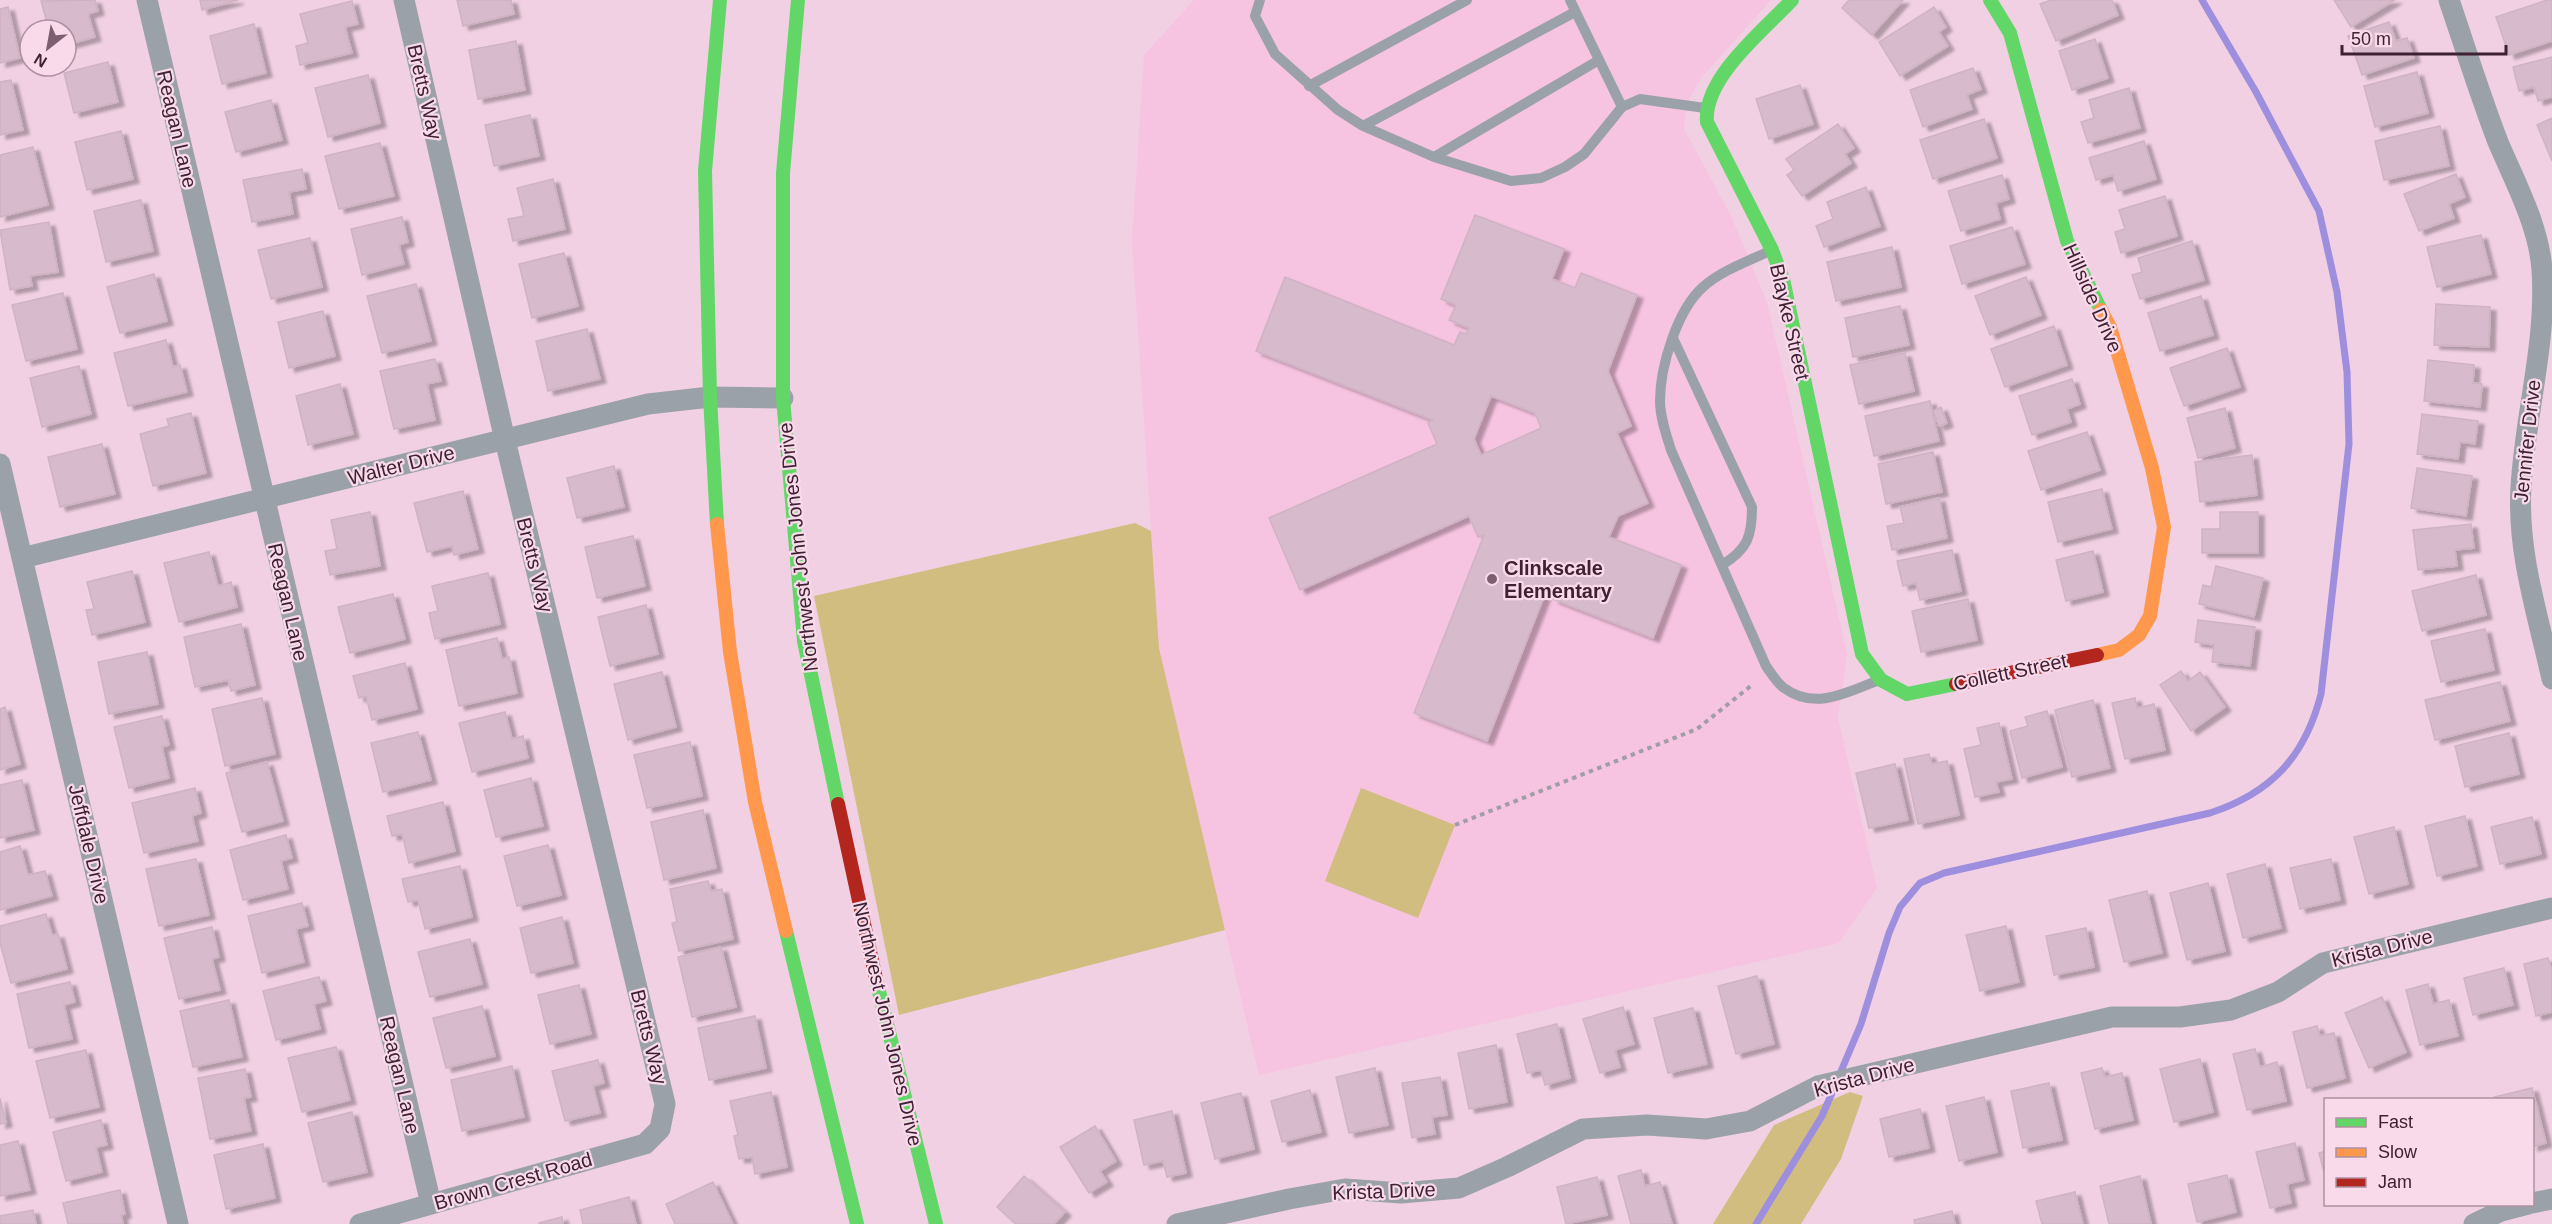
<svg xmlns="http://www.w3.org/2000/svg" width="2552" height="1224" font-family="Helvetica,sans-serif">
  <style>
    .built { fill: #f6c3e0 }
    .green { fill: #d2bd81 }
    .lines { fill: none; stroke-linecap: round; stroke-linejoin: round }
    .stream { stroke: #9e8ede; stroke-width: 7 }
    .building { fill: #d7bacb; stroke: #cfb3c4; stroke-width: 1.5; fill-rule: evenodd; filter: url(#shadow) }
    .path { stroke: #a09da6; stroke-width: 4; stroke-dasharray: 4.5 4.5; stroke-linecap: butt }
    .lane { stroke: #9ba1a8; stroke-width: 10 }
    .street { stroke: #9ba1a8; stroke-width: 21 }
    .fast { stroke: #63d668; stroke-width: 14 }
    .slow { stroke: #ff974d; stroke-width: 14 }
    .jam { stroke: #b3261e; stroke-width: 14 }
    .poi-dot { fill: #7d5e70; stroke: #f9daeb; stroke-width: 2 }
    .labels { text-anchor: middle; dominant-baseline: central; stroke-width: 4.5; stroke-linejoin: round; paint-order: stroke }
    .street-label { font-size: 20px; fill: #3e2132; stroke: #f9daeb }
    .poi-label { font-size: 20px; font-weight: bold; fill: #3e2132; stroke: #f9daeb; text-anchor: start }
  </style>
  <defs>
    <filter id="shadow"><feDropShadow dx="6" dy="4" stdDeviation="1.5" flood-color="#0004"/></filter>
  </defs>
  <rect width="100%" height="100%" fill="#f1d0e3"/>
  <path class="built" d="M1194,0H1771L1701,78L1687,103L1684,129L1731,216L1767,302L1847,654L1838,718L1877,888L1839,943L1259,1075L1159,648L1132,241L1144,55Z"/>
  <path class="green" d="M1135,523L1151,531L1159,648L1225,930L899,1015L814,596Z
    M1361,788L1455,825L1418,918L1325,881Z
    M1850,1092L1863,1096L1841,1159L1801,1224H1713L1774,1125Z"/>
  <g class="lines">
    <path class="stream" d="M1839,1076L1861,1024L1889,933L1900,907L1920,883L1944,873L2210,813C2271,793 2305,757 2321,694L2349,444L2347,372L2337,292L2319,211L2256,92L2202,0
      M1756,1224L1822,1116L1835,1086"/>
  </g>
  <path class="building" d="M95,0L98,11L88,14L95,37L66,45V30H49L41,1Z
    M200,0H238L202,10Z
    M457,0H511L514,14L463,26Z
    M1849,0H1903L1872,35L1842,8Z
    M2051,0H2112L2118,15L2056,41L2040,4Z
    M2334,0H2395L2351,27Z
    M2547,0H2552V41L2509,55L2496,17Z
    M352,1L358,24L345,27L352,53L300,65L296,46L308,43L300,14Z
    M8,7L20,58L0,63V9Z
    M1934,7L1946,27L1939,32L1948,46L1900,76L1879,42Z
    M2389,22L2396,41L2407,38L2414,58L2362,75L2348,36Z
    M254,24L266,73L222,84L210,36Z
    M2095,39L2108,78L2072,90L2059,51Z
    M516,41L525,90L478,99L469,50Z
    M2552,57V97L2538,101L2534,87L2519,91L2513,67Z
    M108,62L118,102L74,113L64,73Z
    M1973,68L1981,89L1967,95L1972,109L1923,127L1910,90Z
    M2417,72L2428,113L2375,127L2364,86Z
    M368,75L380,123L328,137L315,88Z
    M11,80L23,130L0,135V82Z
    M1800,85L1813,124L1769,139L1756,99Z
    M2129,88L2140,128L2088,143L2081,122L2094,118L2089,100Z
    M271,100L282,140L236,152L225,112Z
    M530,115L539,156L494,166L485,125Z
    M2552,118V161L2537,125Z
    M1984,119L1997,158L1933,179L1920,140Z
    M1838,124L1854,148L1845,154L1851,163L1802,196L1787,175L1794,170L1786,159Z
    M2440,126L2449,166L2384,180L2375,141Z
    M121,131L133,179L87,190L75,142Z
    M2144,141L2156,179L2118,191L2113,175L2096,180L2089,158Z
    M380,143L394,196L339,209L325,156Z
    M33,147L48,205L0,217V155Z
    M302,169L306,189L289,192L293,214L252,222L243,180Z
    M2456,174L2465,197L2449,204L2454,218L2419,231L2404,194Z
    M2002,175L2009,199L1996,203L2000,219L1961,231L1948,191Z
    M553,179L565,229L513,241L508,219L524,216L517,188Z
    M1866,187L1880,226L1824,247L1816,226L1833,219L1827,202Z
    M2165,196L2177,236L2121,253L2115,232L2125,229L2119,210Z
    M141,200L153,251L106,262L94,211Z
    M1475,215L1564,249L1552,279L1575,288L1581,273L1637,295L1608,371L1631,426L1617,433L1648,503L1618,516L1609,537L1681,565L1653,638L1553,599L1558,588L1549,584L1487,741L1414,713L1484,535L1478,537L1469,516L1300,590L1269,518L1437,444L1428,423L1433,420L1256,351L1285,277L1454,345L1460,332L1466,334L1469,328L1449,320L1456,305L1441,299ZM1491,396L1535,413L1541,428L1481,455L1474,439Z
    M402,217L408,242L399,245L404,264L362,275L351,229Z
    M49,222L58,272L30,276L32,286L10,290L0,230Z
    M2012,227L2025,264L1962,284L1950,246Z
    M2481,235L2491,274L2437,287L2427,247Z
    M310,238L322,287L271,299L258,250Z
    M2192,241L2204,280L2140,299L2132,275L2142,272L2138,258Z
    M1892,247L1901,287L1836,301L1827,262Z
    M564,253L578,306L532,318L519,264Z
    M154,274L167,321L120,333L107,287Z
    M2026,277L2041,315L1990,335L1975,296Z
    M416,284L431,341L382,353L367,296Z
    M63,293L77,349L26,361L12,305Z
    M2201,296L2213,335L2160,351L2148,313Z
    M2436,304L2490,307L2489,347L2434,345Z
    M1900,306L1909,345L1853,357L1845,318Z
    M323,311L335,356L289,368L278,322Z
    M2054,326L2067,365L2005,387L1991,349Z
    M587,329L600,379L548,391L536,341Z
    M166,340L173,367L180,365L187,392L128,406L114,353Z
    M2227,348L2240,387L2184,406L2170,368Z
    M1905,353L1914,391L1859,404L1850,365Z
    M435,359L441,381L427,384L435,420L394,429L380,371Z
    M2428,360L2474,365L2473,383L2482,384L2480,407L2424,401Z
    M79,366L91,414L42,427L30,378Z
    M2072,379L2080,404L2067,409L2071,422L2032,435L2019,396Z
    M340,384L353,434L308,445L296,396Z
    M1930,401L1939,441L1874,456L1865,416Z
    M1941,407L1947,423L1939,426L1933,411Z
    M2225,408L2235,448L2198,458L2187,418Z
    M191,413L206,473L153,486L140,434L169,426L167,419Z
    M2422,414L2478,421L2475,444L2460,442L2458,459L2417,454Z
    M2087,432L2100,470L2041,490L2028,451Z
    M102,444L115,494L60,507L48,457Z
    M1933,452L1942,492L1886,504L1878,464Z
    M2252,455L2257,495L2200,502L2195,462Z
    M614,466L624,507L577,518L567,478Z
    M2417,468L2472,476L2466,516L2411,508Z
    M2102,489L2112,529L2058,542L2048,502Z
    M463,491L478,549L454,555L452,546L427,552L414,503Z
    M1939,498L1947,538L1892,550L1887,526L1904,523L1900,507Z
    M370,512L380,566L330,575L325,551L337,549L331,520Z
    M2220,512H2258V553H2202V529H2220Z
    M2471,524L2474,548L2455,550L2457,566L2418,570L2413,530Z
    M633,536L645,586L597,598L585,547Z
    M1952,550L1961,591L1920,600L1916,583L1903,586L1897,561Z
    M2093,551L2103,592L2066,601L2056,560Z
    M209,552L218,586L231,582L237,607L179,622L164,563Z
    M2216,566L2263,578L2254,617L2199,604L2203,585L2211,587Z
    M132,571L145,622L92,635L86,610L94,609L87,582Z
    M488,573L500,624L435,639L429,613L438,611L432,586Z
    M2476,575L2486,615L2422,631L2412,591Z
    M393,594L405,639L350,653L338,607Z
    M1968,599L1977,640L1921,652L1912,611Z
    M646,605L658,654L610,666L598,617Z
    M2198,620L2255,627L2250,666L2212,662L2214,645L2195,642Z
    M241,624L255,685L231,691L228,680L195,687L184,637Z
    M2485,629L2494,670L2441,682L2431,641Z
    M497,638L502,659L509,657L517,693L459,706L446,650Z
    M147,652L158,704L109,714L98,662Z
    M405,663L417,709L372,720L366,696L359,698L353,676Z
    M2181,671L2188,681L2200,672L2225,707L2191,731L2160,685Z
    M662,672L676,727L628,740L614,684Z
    M2500,682L2510,721L2435,740L2425,700Z
    M262,698L275,754L225,766L212,709Z
    M2135,698L2137,708L2154,704L2165,750L2125,759L2112,703Z
    M2093,700L2110,768L2072,777L2055,710Z
    M5,707L20,764L0,770V709Z
    M2047,711L2062,767L2022,778L2010,731L2028,726L2025,717Z
    M505,712L512,739L523,736L528,758L472,772L459,723Z
    M162,716L169,745L162,747L169,778L129,788L114,727Z
    M1999,723L2012,779L1996,782L1999,792L1975,797L1964,749L1981,745L1977,728Z
    M418,732L431,780L383,792L371,743Z
    M2509,733L2519,774L2465,787L2455,746Z
    M690,742L702,796L647,808L634,755Z
    M1929,754L1932,764L1947,761L1959,815L1918,824L1904,759Z
    M267,762L283,821L242,832L226,773Z
    M1895,764L1908,820L1869,828L1856,773Z
    M531,778L543,826L496,837L484,790Z
    M22,780L34,830L0,838V785Z
    M195,788L201,813L192,816L198,841L144,853L132,803Z
    M443,802L455,851L409,863L402,834L392,836L387,816Z
    M703,810L716,868L664,880L651,822Z
    M2465,816L2477,866L2437,876L2425,826Z
    M2532,817L2541,854L2500,864L2491,827Z
    M2394,827L2408,884L2369,894L2354,837Z
    M286,835L292,858L281,861L288,889L243,900L230,850Z
    M548,845L561,895L517,906L504,856Z
    M20,846L28,875L45,871L52,896L0,910V852Z
    M196,859L209,915L159,926L146,869Z
    M2331,859L2340,900L2300,909L2290,868Z
    M2265,864L2281,928L2243,938L2227,874Z
    M460,866L472,917L425,929L418,900L408,902L402,879Z
    M708,881L711,891L722,889L733,939L679,951L672,923L677,922L670,889Z
    M2208,883L2225,951L2187,960L2170,893Z
    M2147,891L2162,953L2124,962L2109,900Z
    M302,903L308,926L296,929L304,962L262,973L248,916Z
    M46,914L52,935L58,934L67,969L11,983L0,943V926Z
    M562,917L573,963L531,973L520,928Z
    M2006,926L2019,982L1980,991L1966,935Z
    M212,927L219,957L212,959L220,990L179,999L164,938Z
    M2086,928L2094,967L2054,975L2046,936Z
    M470,939L482,984L430,997L418,952Z
    M721,947L736,1007L692,1017L678,957Z
    M2548,958L2552,971V1012L2536,1016L2524,964Z
    M2504,968L2513,1005L2473,1015L2464,978Z
    M1757,976L1774,1044L1736,1054L1718,986Z
    M319,977L326,1001L314,1004L320,1029L276,1040L263,991Z
    M70,982L75,1002L64,1005L72,1039L29,1048L17,994Z
    M2428,984L2433,1004L2449,1000L2458,1036L2420,1045L2406,990Z
    M579,985L591,1034L550,1044L538,995Z
    M2382,997L2406,1052L2369,1068L2345,1013Z
    M229,1000L242,1057L193,1067L180,1011Z
    M482,1006L495,1056L446,1068L433,1018Z
    M1623,1007L1634,1044L1615,1050L1620,1067L1600,1073L1583,1019Z
    M1693,1008L1707,1064L1668,1073L1654,1018Z
    M755,1016L766,1068L709,1080L698,1028Z
    M1557,1024L1570,1078L1545,1085L1541,1070L1527,1073L1517,1034Z
    M2317,1026L2320,1036L2334,1033L2345,1078L2307,1088L2293,1032Z
    M1496,1045L1507,1102L1469,1109L1458,1053Z
    M336,1047L350,1100L302,1112L288,1058Z
    M2255,1049L2260,1067L2277,1062L2286,1101L2247,1110L2233,1054Z
    M86,1050L99,1107L50,1118L36,1061Z
    M2200,1059L2213,1112L2174,1122L2160,1069Z
    M598,1060L604,1083L593,1086L600,1113L565,1121L552,1071Z
    M512,1066L524,1117L462,1131L451,1080Z
    M1375,1068L1388,1125L1349,1133L1336,1077Z
    M2102,1068L2105,1077L2122,1073L2133,1120L2095,1129L2081,1073Z
    M245,1069L251,1097L244,1098L251,1131L210,1139L198,1078Z
    M1440,1077L1447,1115L1432,1117L1435,1134L1412,1138L1402,1083Z
    M2049,1083L2062,1140L2023,1148L2011,1091Z
    M2532,1088L2546,1143L2532,1147V1100H2494V1097Z
    M1310,1090L1321,1132L1282,1142L1271,1101Z
    M771,1092L787,1167L755,1174L752,1157L739,1159L734,1136L738,1135L730,1101Z
    M1241,1093L1254,1149L1215,1159L1201,1103Z
    M1984,1097L1997,1152L1959,1161L1946,1106Z
    M0,1098L6,1123L0,1124Z
    M1920,1109L1929,1148L1889,1157L1880,1119Z
    M1172,1111L1186,1173L1167,1177L1163,1161L1144,1165L1134,1120Z
    M352,1112L367,1172L323,1182L308,1123Z
    M101,1120L107,1145L96,1147L102,1172L66,1181L53,1132Z
    M1095,1126L1116,1161L1100,1171L1107,1182L1089,1193L1060,1147Z
    M18,1141L30,1190L0,1196V1145Z
    M2295,1143L2304,1180L2287,1184L2291,1203L2270,1208L2256,1152Z
    M263,1144L275,1198L226,1209L214,1155Z
    M2326,1151V1180L2319,1153Z
    M1641,1170L1645,1186L1660,1182L1672,1224H1631L1618,1176Z
    M2227,1175L2236,1212L2197,1222L2188,1184Z
    M1024,1176L1065,1212L1054,1224H1016L997,1207Z
    M2140,1176L2151,1224H2109L2100,1186Z
    M1597,1177L1607,1215L1566,1224L1557,1187Z
    M713,1182L733,1224H675L666,1204Z
    M120,1190L125,1214L121,1215L123,1224H68L63,1203Z
    M2075,1192L2083,1224H2042L2036,1201Z
    M629,1197L636,1224H583L580,1210Z
    M33,1210L36,1224H0V1216Z
    M1952,1211L1955,1224H1915L1914,1220Z
    M562,1217L563,1224H540L539,1223Z"/>
  <g class="lines">
    <path class="path" d="M1455,825L1697,729L1752,685"/>
    <path class="lane" d="M1260,0L1255,16L1275,54L1338,110L1363,126L1434,157L1511,181L1541,178L1565,167L1584,154L1622,107L1640,99L1705,108
      M1570,0L1622,107
      M1309,86L1467,0
      M1363,126L1575,12
      M1434,157L1599,60
      M1772,250C1749,261 1722,270 1703,287C1677,310 1660,367 1660,401C1660,417 1666,434 1671,450L1766,666C1771,673 1777,683 1784,688C1815,711 1848,692 1879,680
      M1673,338L1752,507C1752,536 1748,549 1722,565"/>
    <path class="street" d="M147,0L431,1204
      M2449,0C2465,47 2480,95 2498,142C2515,182 2539,226 2542,270C2547,342 2525,415 2521,487C2517,553 2538,615 2552,679
      M0,464L178,1224
      M22,558L648,404L710,397L783,398
      M2532,1203L2552,1199
      M360,1224L645,1144L660,1129L665,1104L505,440L404,0
      M1177,1224L1289,1199L1345,1189L1401,1193L1459,1188L1507,1167L1583,1129L1647,1125L1706,1129L1750,1121L1818,1086L2112,1017H2180L2231,1010L2278,992L2323,963L2552,908
      M2474,1224L2501,1211L2528,1204"/>
    <path class="fast" d="M798,0L783,173V398L804,641L838,804
      M1792,0C1764,30 1703,78 1707,122L1772,250L1783,279L1862,654L1881,680L1907,694L1956,684
      M1990,0L2010,33L2067,241L2101,310
      M717,524L710,397L705,171L720,0
      M786,931L857,1224
      M876,979L936,1224"/>
    <path class="slow" d="M717,524L730,652L755,802L786,931
      M2097,655L2119,650L2139,635L2150,616L2164,527L2152,468L2110,327L2101,310"/>
    <path class="jam" d="M1956,684L2097,655
      M838,804L876,979"/>
  </g>
  <circle class="poi-dot" cx="1492" cy="579" r="6"/>
  <g class="labels">
    <g class="street-label">
      <text transform="translate(425 92) rotate(77)">Bretts Way</text>
      <text transform="translate(177 129) rotate(77)">Reagan Lane</text>
      <text transform="translate(2093 298) rotate(66)">Hillside Drive</text>
      <text transform="translate(1790 322) rotate(77)">Blayke Street</text>
      <text transform="translate(2527 441) rotate(-84)">Jennifer Drive</text>
      <text transform="translate(401 465) rotate(-14)">Walter Drive</text>
      <text transform="translate(798 547) rotate(-96)">Northwest John Jones Drive</text>
      <text transform="translate(535 565) rotate(76)">Bretts Way</text>
      <text transform="translate(288 602) rotate(77)">Reagan Lane</text>
      <text transform="translate(2010 672) rotate(-12)">Collett Street</text>
      <text transform="translate(89 844) rotate(77)">Jeffdale Drive</text>
      <text transform="translate(2382 948) rotate(-14)">Krista Drive</text>
      <text transform="translate(888 1024) rotate(77)">Northwest John Jones Drive</text>
      <text transform="translate(649 1037) rotate(76)">Bretts Way</text>
      <text transform="translate(400 1075) rotate(77)">Reagan Lane</text>
      <text transform="translate(1864 1077) rotate(-15)">Krista Drive</text>
      <text transform="translate(513 1181) rotate(-16)">Brown Crest Road</text>
      <text transform="translate(1384 1191) rotate(-2)">Krista Drive</text>
    </g>
    <g class="poi-label">
      <text x="1504" y="568">Clinkscale<tspan x="1504" dy="23">Elementary</tspan></text>
    </g>
  </g>
  <rect x="2324" y="1098" width="210" height="108" fill="#f9daeb" stroke="#ae90a1" stroke-width="1.5"/>
  <rect x="2336" y="1118" width="30" height="9" fill="#63d668" stroke="#ae90a1" stroke-width="1.5"/>
  <text x="2378" y="1128" font-size="18" fill="#3e2132">Fast</text>
  <rect x="2336" y="1148" width="30" height="9" fill="#ff974d" stroke="#ae90a1" stroke-width="1.5"/>
  <text x="2378" y="1158" font-size="18" fill="#3e2132">Slow</text>
  <rect x="2336" y="1178" width="30" height="9" fill="#b3261e" stroke="#ae90a1" stroke-width="1.5"/>
  <text x="2378" y="1188" font-size="18" fill="#3e2132">Jam</text>
  <g transform="translate(48 48) rotate(211)"><circle r="28" fill="#f9daeb" stroke="#ae90a1" stroke-width="1.5"/>
  <path d="M0-4.5L10 22L0 15L-10 22Z" fill="#7d5e70"/>
  <text y="-9" font-size="16" font-weight="bold" text-anchor="middle" fill="#3e2132">N</text>
  </g>
  <path d="M2342 45v9h164v-9" fill="none" stroke="#3e2132" stroke-width="3"/>
  <text x="2351" y="45" font-size="18" fill="#3e2132" stroke="#f9daeb" stroke-width="4.5" paint-order="stroke">50 m</text>
</svg>
